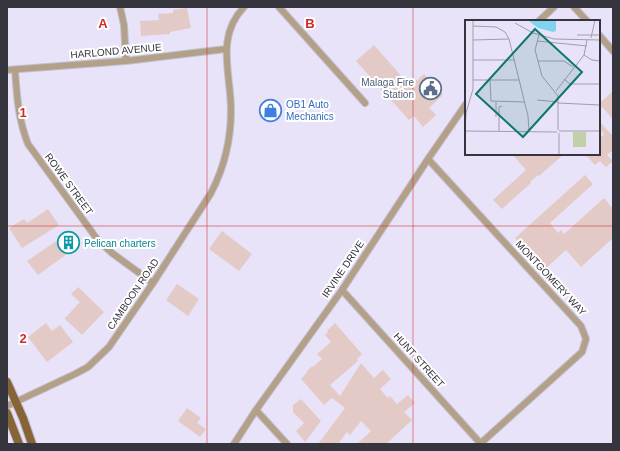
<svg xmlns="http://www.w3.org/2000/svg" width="620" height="451" font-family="Helvetica,sans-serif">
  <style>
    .building { fill: #e3cac6 }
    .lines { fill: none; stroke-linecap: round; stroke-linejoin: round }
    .minor-casing { stroke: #c4c0d2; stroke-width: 8 }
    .major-casing { stroke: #c4c0d2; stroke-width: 10 }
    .minor { stroke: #b3a088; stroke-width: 6 }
    .major { stroke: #866436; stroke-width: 8 }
    .grid { fill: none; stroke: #d62828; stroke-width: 1; stroke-opacity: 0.55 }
    .labels { text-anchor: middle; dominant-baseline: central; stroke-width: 4; stroke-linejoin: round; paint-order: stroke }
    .street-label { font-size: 10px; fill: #36343c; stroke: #fff }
    .service-label { font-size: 10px; fill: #4e5e75; stroke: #fff; text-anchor: end }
    .shop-label { font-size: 10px; fill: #366cbe; stroke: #fff; text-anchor: start }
    .culture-label { font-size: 10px; fill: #0d838f; stroke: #fff; text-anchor: start }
    .inset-road { fill: none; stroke: #a19dad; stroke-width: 1 }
    .view { fill: #0f766e; fill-opacity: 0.15; stroke: #0f766e; stroke-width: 2 }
    .inset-edge { fill: none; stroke: #36343c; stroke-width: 2 }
    .grid-label { font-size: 13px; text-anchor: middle; font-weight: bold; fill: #d62828; stroke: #fff; stroke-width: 4; stroke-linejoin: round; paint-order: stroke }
  </style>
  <rect width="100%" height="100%" fill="#e8e3f8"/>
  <path class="building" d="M187,8L191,28L170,32V34L141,36L140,21L159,20L158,14L173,13V10Z
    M374,45L410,86L424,74L443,95L429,108L436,115L423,127L414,116L409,120L356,61Z
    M613,91V119L599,104Z
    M599,121L613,136V150L607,155L613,161L606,167L600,161L595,165L585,154H599V139L604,134L599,129Z
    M512,154H564L539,176L538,175L530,182L531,183L502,209L493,200L526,170Z
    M585,175L593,184L550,223L558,233L561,230L564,234L604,198L613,209V238L581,267L566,250L544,270L515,238Z
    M48,209L59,225L22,248L9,228L24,219L27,223Z
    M222,231L252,254L239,271L209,249Z
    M68,233L78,246L38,275L27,261Z
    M177,284L199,299L188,316L166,300Z
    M78,287L104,312L82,335L64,318H65L80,302L71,294Z
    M46,323L52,331L60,325L73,342L47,362L28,337Z
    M335,323L362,354L357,359L358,361L330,385L340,396L361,363L374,378L383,370L391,379L380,389L388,398L390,396L397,404L408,395L415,403L404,412L412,420L386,444H357L371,431L361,421L350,435L347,432L338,444H318L345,408L332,398L324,405L301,379L304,376V375L307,373L306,372L312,366L313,367L322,359L317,354L331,342L325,335L328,332L327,331Z
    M301,399L321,421L305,442L296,431L304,423L293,412V405Z
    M187,408L201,418L197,423L206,429L200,437L178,421Z"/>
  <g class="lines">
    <defs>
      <path id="minor" d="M120,7L124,25L126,61
        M279,7L365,103
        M574,7L587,21
        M539,21L554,7
        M599,35L613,51
        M7,70L126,61L226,49
        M15,70C17,97 18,118 28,144L97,239L112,253L153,283
        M428,159L581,326L586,339L582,352L481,443
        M342,290L481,444
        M7,406L75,374L88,367L109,347L153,283L211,193C225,166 231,140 231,110C231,74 215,37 244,7
        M256,410L287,444
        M234,444L256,410L342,290L428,159L466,104"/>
      <path id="major" d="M7,382L23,418L32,444
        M7,413L19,444"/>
    </defs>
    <use href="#minor" class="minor-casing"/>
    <use href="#major" class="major-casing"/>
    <use href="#minor" class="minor"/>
    <use href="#major" class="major"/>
  </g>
  <path class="grid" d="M207,7V444M413,7V444M7,226H613"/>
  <defs>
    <symbol id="civic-ring" viewBox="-11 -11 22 22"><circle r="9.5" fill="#fff" stroke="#5c6f8a" stroke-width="1.5"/><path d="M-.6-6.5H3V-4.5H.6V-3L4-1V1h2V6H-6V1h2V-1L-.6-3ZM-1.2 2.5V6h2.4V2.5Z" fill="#5c6f8a"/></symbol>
    <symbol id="shop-ring" viewBox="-11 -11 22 22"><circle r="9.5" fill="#fff" stroke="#3f7fe0" stroke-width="1.5"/><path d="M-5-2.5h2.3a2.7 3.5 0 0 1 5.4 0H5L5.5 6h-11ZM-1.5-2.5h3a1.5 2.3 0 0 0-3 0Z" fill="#3f7fe0"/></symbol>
    <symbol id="building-ring" viewBox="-11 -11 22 22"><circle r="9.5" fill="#fff" stroke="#0f9aa8" stroke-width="1.5"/><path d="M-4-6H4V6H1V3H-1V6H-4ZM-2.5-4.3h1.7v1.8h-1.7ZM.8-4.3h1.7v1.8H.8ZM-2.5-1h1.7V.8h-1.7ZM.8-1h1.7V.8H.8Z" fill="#0f9aa8"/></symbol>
  </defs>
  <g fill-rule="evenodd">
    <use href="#civic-ring" x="418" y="76" width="25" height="25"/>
    <use href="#shop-ring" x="258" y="98" width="25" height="25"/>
    <use href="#building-ring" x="56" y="230" width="25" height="25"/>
  </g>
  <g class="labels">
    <g class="street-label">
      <text transform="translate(116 51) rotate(-5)">HARLOND AVENUE</text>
      <text transform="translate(69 184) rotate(54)">ROWE STREET</text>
      <text transform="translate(343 269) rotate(-56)">IRVINE DRIVE</text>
      <text transform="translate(551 278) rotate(47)">MONTGOMERY WAY</text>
      <text transform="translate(133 294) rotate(-56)">CAMBOON ROAD</text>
      <text transform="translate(419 360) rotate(48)">HUNT STREET</text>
    </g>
    <g class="service-label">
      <text x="414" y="82">Malaga Fire<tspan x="414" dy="12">Station</tspan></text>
    </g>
    <g class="shop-label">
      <text x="286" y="104">OB1 Auto<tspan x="286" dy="12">Mechanics</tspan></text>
    </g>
    <g class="culture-label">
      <text x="84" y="243">Pelican charters</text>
    </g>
  </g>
  <g transform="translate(465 20)">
    <rect width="135" height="135" fill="#e8e3f8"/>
    <path d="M108,112H121V127H108Z" fill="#c1d0a6"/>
    <path d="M91,0V11L88,12L73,8L64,1Z" fill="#80d4ef"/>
    <path class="inset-road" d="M50,3L68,13L89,19L135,20M8,6L31,7L40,12L44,19L63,96L64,111M74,15L70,30L77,56L93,76V110M112,15H135M126,18L130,0M8,20L44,19M72,21L122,26M119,35L127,40L135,41M8,40H50M73,41H99L108,47M99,59L105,64H135M8,60H54M25,60L26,81L60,82M91,71L119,35L122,20M72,80L93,82M93,83L135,85M31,97V82M0,111L1,93L8,69V0M0,111L92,112M34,111V87L37,86M94,111H135M94,135V113"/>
    <path class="view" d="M70,9L117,52L58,117L11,74Z"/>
    <rect width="135" height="135" class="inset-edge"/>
  </g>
  <g class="grid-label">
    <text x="103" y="28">A</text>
    <text x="310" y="28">B</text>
    <text x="23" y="117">1</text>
    <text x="23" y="343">2</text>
  </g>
  <rect width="620" height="451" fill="none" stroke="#36343c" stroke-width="16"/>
</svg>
